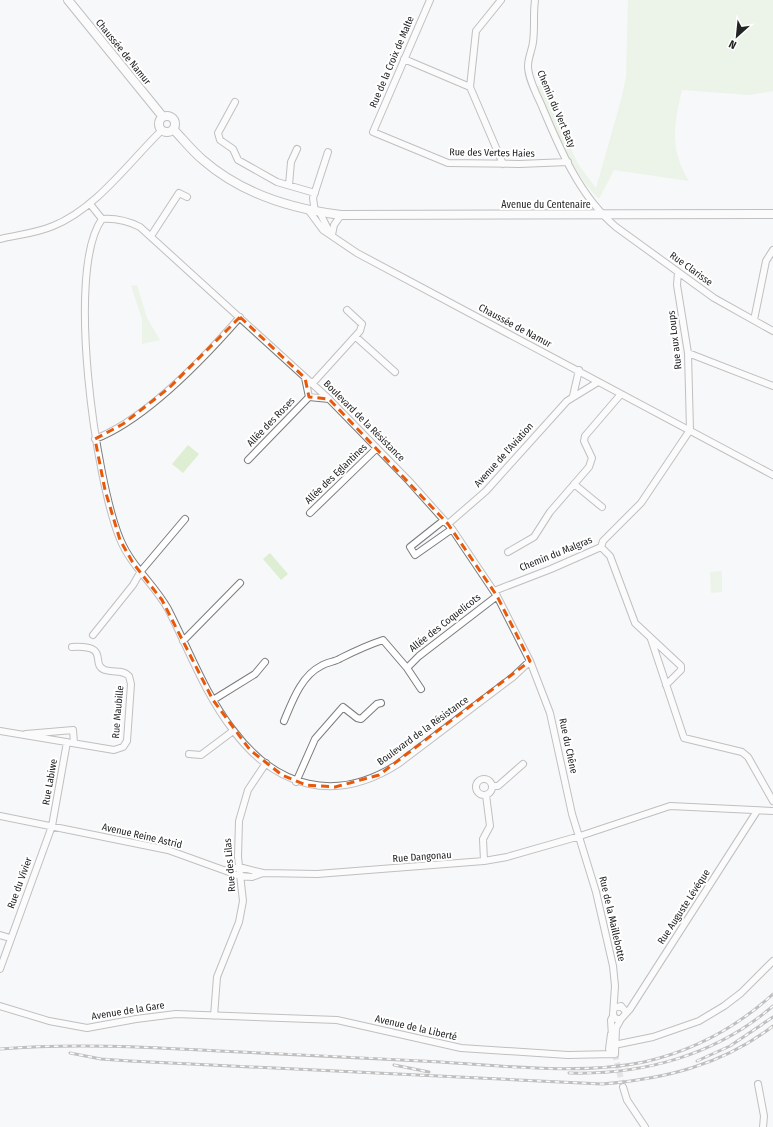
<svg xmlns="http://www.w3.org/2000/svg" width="773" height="1127" font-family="'Fira Sans Condensed',sans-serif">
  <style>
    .green { fill: #ddeed2 }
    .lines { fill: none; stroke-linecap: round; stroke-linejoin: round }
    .minor-tunnel { stroke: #cccdce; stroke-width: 6; stroke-dasharray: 6 3; stroke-linecap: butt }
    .minor-casing { stroke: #7b7c7d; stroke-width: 8 }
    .major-casing { stroke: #7b7c7d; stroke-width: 10 }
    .minor { stroke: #fff; stroke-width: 6 }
    .major { stroke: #fff; stroke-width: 8 }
    .rail-casing { stroke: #7a7b7b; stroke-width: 3 }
    .rail { stroke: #fff; stroke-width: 1.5; stroke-dasharray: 4.5; stroke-linecap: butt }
    .marked { fill: none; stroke: #e8590c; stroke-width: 3; stroke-dasharray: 8 5; stroke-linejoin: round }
    .labels { text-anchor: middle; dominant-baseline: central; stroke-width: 4; stroke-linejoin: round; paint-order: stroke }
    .street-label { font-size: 10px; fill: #222323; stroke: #fff }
  </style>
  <rect width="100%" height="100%" fill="#f7f8f9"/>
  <path class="green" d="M628,0H773V91L749,95L682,90C674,124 669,149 689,181L614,170L599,199C569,170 554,124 537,86L542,85L578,164L596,188L621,100L626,77Z
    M137,285L147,318L160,340L142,344V319L131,286Z
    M188,445L199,454L183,473L172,464Z
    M270,553L288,574L281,580L263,559Z
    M722,571V592L711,593L710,572Z"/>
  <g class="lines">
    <path class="minor-tunnel" d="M615,1054L623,1087"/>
    <defs>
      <path id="minor" d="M430,0L373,132L448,163L519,164L568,162
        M501,0L476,31L470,87L503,164
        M535,0C533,14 535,28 533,42C532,50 528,58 528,66C528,78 536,93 541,104C559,147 579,196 616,227L714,298L773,331
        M404,59L470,87
        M235,102L218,133L220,140L233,149L238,160L277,182L315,193
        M289,185L291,162L297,149
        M90,204L102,219
        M309,211L323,230L357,253L773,475
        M315,212L313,198L328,152
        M320,213L331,235
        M102,219C116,218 128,221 140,227L329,399L409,481L452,529L497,596L530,661L550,713L572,814L596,892L613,966L615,986L613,1015L616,1019H621
        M102,219C65,270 96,481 120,539C131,566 154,584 168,609C189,650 205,694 233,730C276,788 336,804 398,764L513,677L530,661
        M332,235L334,225L341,215
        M151,236L179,193L187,197
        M0,239C17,235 37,233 53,226C96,209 129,162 162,130
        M678,272L677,285L688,353L690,430
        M754,320L766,261L773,250
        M356,337L395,372
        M688,353L773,386
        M305,378L309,397L329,399
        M312,384L360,331L362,324L347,310
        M573,396L579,370
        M95,439C145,420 205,357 240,317
        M248,460L309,397
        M574,484L602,507
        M310,513L377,448
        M444,520L410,547L415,555L452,529
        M448,524L486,491L567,401L598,382
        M601,547L610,556L635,623L681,666V670L666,685
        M508,552L534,537L550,512L589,467L592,458L584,441L585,436L621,394
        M494,591L551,569L601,547L603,541L641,503L690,430
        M93,635L133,585L141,571L185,519
        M651,639L684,738L742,752L748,757L773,801
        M183,641L240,583
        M421,689L407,668L419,656L497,596
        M213,700L255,674L265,662
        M284,721C292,702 301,676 321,666C327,662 335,662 341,658C355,651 368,645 383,640L407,668
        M0,731L114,750L123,747L127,741L131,684L129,676C122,669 114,673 105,670C89,664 112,645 72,647
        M26,734L73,730L74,743
        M189,754L201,755L233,731
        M476 787a8 8 0 1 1 16 0a8 8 0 1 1-16 0Z
        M296,782L315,739L343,707L357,718L361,719L377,704L381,703
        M492,786H498L523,764
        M0,816L168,850L240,876L252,877L263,873L317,874L484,861L507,857L580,836L670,806L773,811
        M484,861L483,839L490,826L486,795
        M226,870L239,867L263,873
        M0,935L10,938
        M0,969L52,826L67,742
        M0,1006L49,1021L87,1028L136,1019L176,1014L337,1020L461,1048L568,1055L615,1054
        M614,1008L621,1006L626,1012
        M214,1016L217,977L239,922L243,901L238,857L239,821L248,790L266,763
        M611,1034L609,1049L615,1054
        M612,1037L611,1020L613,1016
        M615,1043L619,1044L653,1037L699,1021L724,1006L741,993L773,961
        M615,1054L616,1028L621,1019L630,1009L757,811
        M758,1084L764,1116L763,1127
        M623,1087L627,1100L645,1127"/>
      <path id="major" d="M68,0L163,117
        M159 124a8 8 0 1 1 16 0a8 8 0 1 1-16 0Z
        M173,129C183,139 192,151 203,160C242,194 292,209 341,215L773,214"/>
    </defs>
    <use href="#minor" class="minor-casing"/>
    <use href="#major" class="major-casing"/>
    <use href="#minor" class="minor"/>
    <use href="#major" class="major"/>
    <defs>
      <path id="rail" d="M0,1049C72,1043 146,1047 219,1051C293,1054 367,1058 441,1062C505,1066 581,1075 644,1062C692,1051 736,1028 773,994
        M70,1053L101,1059L130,1061L602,1084C665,1079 722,1065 773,1026
        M697,1061L730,1046L773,1017
        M394,1065L429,1072
        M569,1073C644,1075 716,1055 773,1006"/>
    </defs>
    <use href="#rail" class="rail-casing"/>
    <use href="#rail" class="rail"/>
  </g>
  <path d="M0 0H773V1127H0ZM240,317L305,378L309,397L329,399L448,524L497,596L530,661L379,775L335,787L306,785L282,775L250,750L213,700L162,600L133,563L120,540L105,490L95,439L123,424L169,388Z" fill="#f7f8f9" fill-opacity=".55" fill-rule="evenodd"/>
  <path class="marked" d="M240,317L305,378L309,397L329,399L448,524L497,596L530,661L379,775L335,787L306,785L282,775L250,750L213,700L162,600L133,563L120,540L105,490L95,439L123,424L169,388Z"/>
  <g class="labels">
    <g class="street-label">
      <text transform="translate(123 52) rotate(51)">Chaussée de Namur</text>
      <text transform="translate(392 62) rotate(-67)">Rue de la Croix de Malte</text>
      <text transform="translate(556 109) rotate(67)">Chemin du Vert Baty</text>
      <text transform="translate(492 153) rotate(1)">Rue des Vertes Haies</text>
      <text x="546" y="205">Avenue du Centenaire</text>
      <text transform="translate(691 269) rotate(36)">Rue Clarisse</text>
      <text transform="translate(515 326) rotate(28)">Chaussée de Namur</text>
      <text transform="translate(675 340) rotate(-97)">Rue aux Loups</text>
      <text transform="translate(364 421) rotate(45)">Boulevard de la Résistance</text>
      <text transform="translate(271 422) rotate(-46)">Allée des Roses</text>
      <text transform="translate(504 455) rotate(-48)">Avenue de l'Aviation</text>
      <text transform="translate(336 474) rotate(-44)">Allée des Eglantines</text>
      <text transform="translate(556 554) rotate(-22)">Chemin du Malgras</text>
      <text transform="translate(445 623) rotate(-38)">Allée des Coquelicots</text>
      <text transform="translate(118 712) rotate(-85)">Rue Maubille</text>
      <text transform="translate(423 731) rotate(-36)">Boulevard de la Résistance</text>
      <text transform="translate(568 746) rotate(78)">Rue du Chêne</text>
      <text transform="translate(50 782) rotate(-80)">Rue Labiwe</text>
      <text transform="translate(142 836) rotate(13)">Avenue Reine Astrid</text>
      <text transform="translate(422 857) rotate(-4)">Rue Dangonau</text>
      <text transform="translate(230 865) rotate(-95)">Rue des Lilas</text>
      <text transform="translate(20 883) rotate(-70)">Rue du Vivier</text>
      <text transform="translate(684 907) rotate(-57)">Rue Auguste Lévéque</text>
      <text transform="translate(612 919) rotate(77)">Rue de la Maillebotte</text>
      <text transform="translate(128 1011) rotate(-9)">Avenue de la Gare</text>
      <text transform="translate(416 1028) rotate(13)">Avenue de la Liberté</text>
    </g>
  </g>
  <g transform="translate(737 36) rotate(207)" stroke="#ffffff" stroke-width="3" paint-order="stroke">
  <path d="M0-3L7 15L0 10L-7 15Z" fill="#222323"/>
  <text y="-6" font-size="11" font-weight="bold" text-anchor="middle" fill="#222323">N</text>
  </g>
</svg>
